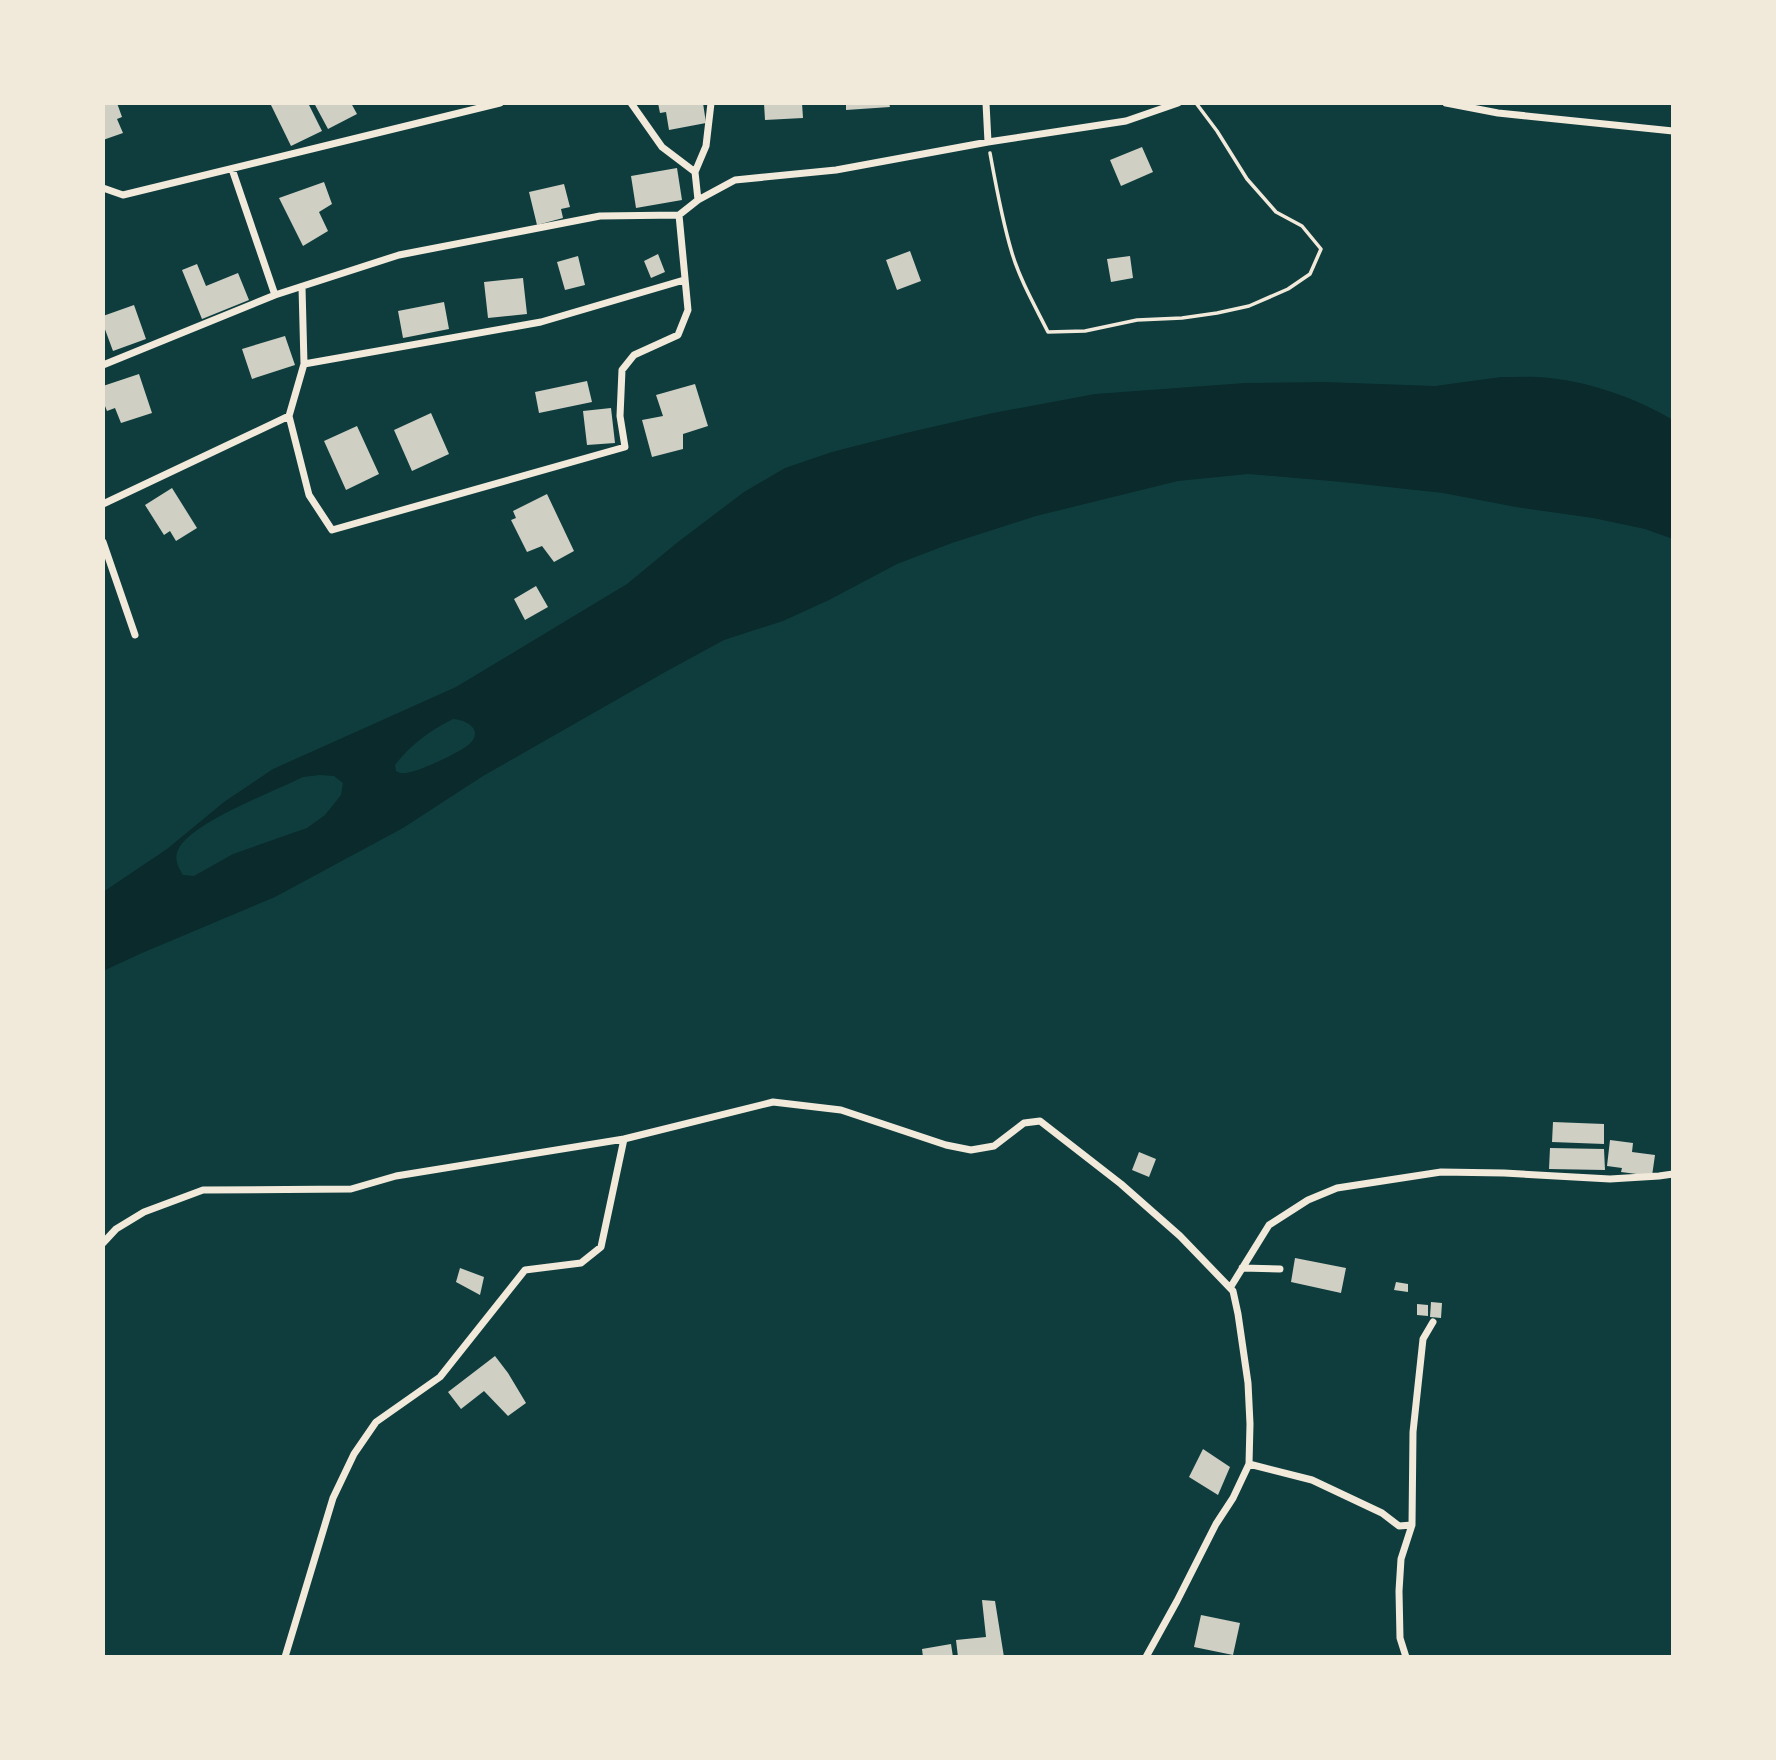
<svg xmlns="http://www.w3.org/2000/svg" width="1776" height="1760" font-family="'Source Sans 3',sans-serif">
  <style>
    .water { fill: #0a2a2b; fill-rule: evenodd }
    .building { fill: #cfcfc3 }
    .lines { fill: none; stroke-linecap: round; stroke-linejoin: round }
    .path { stroke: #f1e9da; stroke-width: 3.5 }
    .minor { stroke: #f1e9da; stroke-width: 7 }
  </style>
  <rect width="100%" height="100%" fill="#0f3d3e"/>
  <path class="water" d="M1501,377C1517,377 1534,376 1550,378C1594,383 1635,398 1673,420V539L1645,529L1593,518L1516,507L1443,493L1342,482L1248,474L1178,481L1036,516L952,543L897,564L829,600L783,621L724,640L667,671L483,776L403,828L275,897L142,953L103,971V892L167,849L224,802L273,769L456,687L627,584L678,542L744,492L785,468L832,452L906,433L993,413L1095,394L1245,383L1324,382L1435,386ZM453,719C469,720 485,732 467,746C458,753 411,776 401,773C399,773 398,772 396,771L395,765C410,745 431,730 453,719ZM320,775L334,776L343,783L341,795L325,815L307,828L233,854L194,876L183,875C178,867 174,859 178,850C190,823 275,791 303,777Z"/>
  <path class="building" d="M107,103H117L122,117L117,119L123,133L103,140V104Z
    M270,103H308L322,131L291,146Z
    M314,103H351L357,114L328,129Z
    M658,103H703L706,123L669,130L666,112L660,113Z
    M764,103H802L803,118L765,120Z
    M846,103H889L890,107L846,110Z
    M1142,147L1153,172L1121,186L1110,160Z
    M677,168L682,200L636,208L631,176Z
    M324,182L332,204L319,212L328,231L303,246L279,198Z
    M564,184L570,207L561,209L563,218L537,225L529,192Z
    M910,251L921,281L897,290L886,260Z
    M658,254L665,272L651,278L644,261Z
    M578,256L585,285L565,290L557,262Z
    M1130,256L1133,278L1111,282L1107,259Z
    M197,264L206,286L238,273L249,300L202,319L182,270Z
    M523,278L527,314L488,318L484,282Z
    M444,302L449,329L403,338L398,311Z
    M134,305L146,339L113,351L103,324V316Z
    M285,336L295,365L252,379L242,349Z
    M139,374L152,413L121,423L115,408L107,411L103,401V386Z
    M587,381L592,402L539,413L535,392Z
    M695,384L708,426L683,434V449L652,457L642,420L663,416L656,395Z
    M611,408L615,443L587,445L583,411Z
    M431,413L449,454L412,471L394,430Z
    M357,426L379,474L346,490L324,441Z
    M172,488L197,528L176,541L170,531L164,535L145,505Z
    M547,494L574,551L554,562L542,546L527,552L511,520L516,518L513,511Z
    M536,586L548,607L525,620L514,599Z
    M1553,1122L1604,1124V1144L1552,1142Z
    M1610,1140L1633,1143L1632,1152L1655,1155L1652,1176L1621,1172L1622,1168L1607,1166Z
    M1550,1148L1604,1149L1605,1170L1549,1169Z
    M1139,1152L1156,1159L1149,1177L1132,1170Z
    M1295,1258L1346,1268L1341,1293L1291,1282Z
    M460,1268L484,1277L480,1295L456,1282Z
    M1396,1282L1408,1284V1292L1394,1290Z
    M1431,1302L1442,1303L1441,1318L1430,1317Z
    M1417,1304L1428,1305V1316L1417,1315Z
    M495,1356L508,1373L526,1403L508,1416L484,1391L461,1409L448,1392Z
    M1203,1449L1230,1467L1218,1495L1189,1477Z
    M982,1600L995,1601L1004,1657H958L956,1640L986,1637Z
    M1201,1615L1240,1623L1233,1655L1194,1647Z
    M951,1644L953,1657H923L922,1649Z"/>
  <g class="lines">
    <path class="path" d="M990,153C996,186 1002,220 1012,253C1020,280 1035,306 1048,332L1085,331L1137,320L1182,318L1217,313L1249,306L1288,289L1310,274L1321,249L1302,226L1276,212L1247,179L1217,131L1196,103"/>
    <path class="minor" d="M986,103L988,142
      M1446,103L1498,113L1673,131
      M232,169L275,295
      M695,172L706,146L711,103
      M103,188L123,195L500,103
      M698,200L735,180L836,170L988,142L1126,121L1178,103
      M302,287L304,364L289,416L309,495L332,530L625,447L620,416L622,370L634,355L678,335L688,310L679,215L698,200L695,172L662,147L631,103
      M304,364L541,322L684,280
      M103,365L275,295L399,255L600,216L679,215
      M103,504L289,416
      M103,542L135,635
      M103,1243L116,1229L144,1212L203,1190L351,1189L396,1176L624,1139L773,1102L841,1110L946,1145L971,1150L994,1146L1024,1123L1040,1121L1121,1184L1180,1236L1233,1291L1238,1314L1248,1383L1250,1424L1249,1464L1233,1498L1216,1524L1177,1601L1146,1657
      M1242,1268L1280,1269
      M1230,1288L1269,1225L1308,1200L1337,1188L1441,1172L1504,1173L1610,1179L1659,1176L1673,1174
      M1249,1464L1312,1480L1382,1513L1399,1526L1412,1525L1401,1559L1399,1591L1400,1638L1406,1657
      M1412,1525L1413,1432L1423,1339L1433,1322
      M285,1657L333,1498L354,1454L376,1422L440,1377L525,1270L581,1263L601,1247L624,1139"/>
  </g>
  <rect width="1776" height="1760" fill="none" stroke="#f1e9da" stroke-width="210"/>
</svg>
